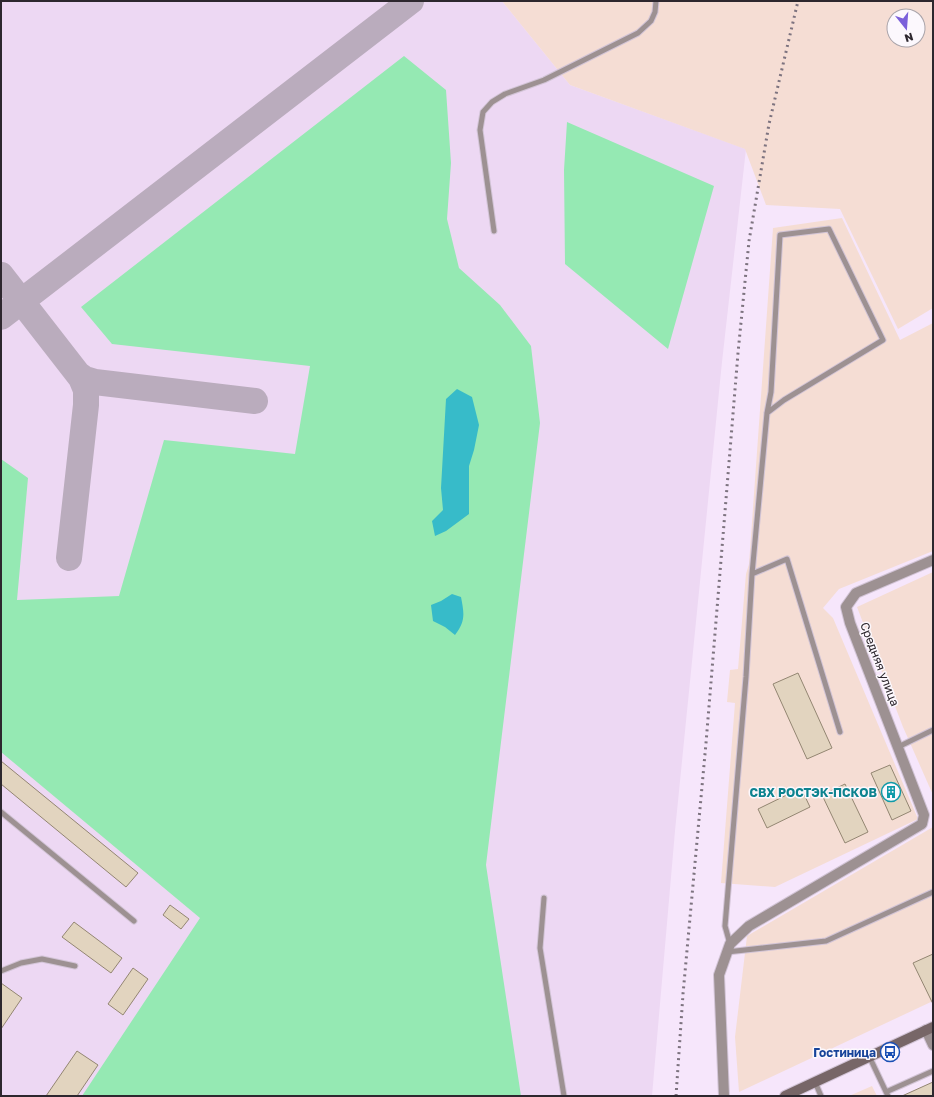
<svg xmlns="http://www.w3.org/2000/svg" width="934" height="1097" font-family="'Golos Text',sans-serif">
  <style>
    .built { fill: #edd8f3 }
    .industrial { fill: #f5ddd4; fill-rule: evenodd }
    .green { fill: #95e9b3 }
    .water { fill: #37bbc9 }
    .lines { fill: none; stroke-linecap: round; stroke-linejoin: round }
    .taxiway { stroke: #baacbd; stroke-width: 26 }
    .building { fill: #e2d4bf; stroke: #938672 }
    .lane-casing { stroke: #d2c4d6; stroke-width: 7 }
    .street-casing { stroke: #d2c4d6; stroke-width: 12 }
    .secondary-casing { stroke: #d2c4d6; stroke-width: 12 }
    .lane { stroke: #9d9192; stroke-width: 5 }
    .street { stroke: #9d9192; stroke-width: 10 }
    .secondary { stroke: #776667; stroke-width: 10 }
    .rail { stroke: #7d737f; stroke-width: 3; stroke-dasharray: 2 4; stroke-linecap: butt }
    .labels { text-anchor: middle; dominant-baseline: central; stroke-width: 3; stroke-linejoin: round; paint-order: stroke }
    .street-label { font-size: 12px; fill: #2d272e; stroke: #fcf8fd }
    .culture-label { font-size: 12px; font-weight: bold; fill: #0d838f; stroke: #fcf8fd; text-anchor: end }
    .transit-label { font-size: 12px; font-weight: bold; fill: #164399; stroke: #fcf8fd; text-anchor: end }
  </style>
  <rect width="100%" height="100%" fill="#f6e6fb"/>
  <path class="built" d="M1,1H502L570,85L746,149L722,362L675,831L652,1096H1Z"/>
  <path class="industrial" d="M502,1H933V308L898,329L840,209L766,205L745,149L570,85ZM894,16H918V40H894Z
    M842,218L900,340L933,323V551L839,589L823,608L833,618L918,819L775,887L721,883L735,703L727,702L730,670L738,669L746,574L749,564L773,228Z
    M933,572V795L903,727L857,607Z
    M933,827V1001L739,1092L735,1037L747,936Z
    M872,1086L877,1096H849Z"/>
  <path class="green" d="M404,56L446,90L451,163L447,219L459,268L500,305L531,346L540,423L486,865L521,1096H82L200,918L1,752V459L28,478L17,600L119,596L164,440L295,454L310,366L112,344L81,307Z
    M567,122L714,186L668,349L565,264L564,170Z"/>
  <path class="water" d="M457,389L472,397L479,425L474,450L469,466V514L446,531L435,536L432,521L443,510L441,488L446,399Z
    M452,594L461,597C464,613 466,621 455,635L445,627L433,621L431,605L441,601Z"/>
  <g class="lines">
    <path class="taxiway" d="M1,275L81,378L86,390V405L69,558
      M1,317L411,1
      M78,374L85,379L95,382L255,401"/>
  </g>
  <path class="building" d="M798,673L832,748L807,759L773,684Z
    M1,761L138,873L126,887L1,784Z
    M890,765L911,811L892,820L871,773Z
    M845,784L868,832L845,843L822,795Z
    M801,788L810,807L767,828L758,809Z
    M170,905L189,919L181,929L163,915Z
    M74,922L122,958L111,973L62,937Z
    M933,954V1004L913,963Z
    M133,968L148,979L123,1015L108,1004Z
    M1,983L22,998L1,1029Z
    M77,1051L98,1065L77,1096H46Z
    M933,1082V1096H902Z"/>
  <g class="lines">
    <defs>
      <path id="lane" d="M494,231L480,130L483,112L492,102L505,94L544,80L638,33L651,21L655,12L656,1
        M752,574L767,413L771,392L780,235L829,229L883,340L784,400L767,413
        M898,747L933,730
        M1,812L134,921
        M544,898L540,948L564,1096
        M730,944L725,926L746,677L752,574L787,559L840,732
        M727,952L826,941L933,892
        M1,971L21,963L42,959L75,966
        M869,1056L888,1096
        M815,1082L821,1096
        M886,1092L933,1071"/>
      <path id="street" d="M926,1030L933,1045
        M724,1096L719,975L730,944L749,926L922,824L924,815L850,623L846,607L856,593L933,560"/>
      <path id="secondary" d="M785,1096L933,1027"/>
    </defs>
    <use href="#lane" class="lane-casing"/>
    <use href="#street" class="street-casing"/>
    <use href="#secondary" class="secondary-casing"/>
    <use href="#lane" class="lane"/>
    <use href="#street" class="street"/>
    <use href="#secondary" class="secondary"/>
    <path class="rail" d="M676,1096L683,994L706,743L738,353L749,241L769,124L798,1"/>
  </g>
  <defs>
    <symbol id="building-ring" viewBox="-11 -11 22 22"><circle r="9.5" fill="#fcf8fd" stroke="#0f9aa8" stroke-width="1.5"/><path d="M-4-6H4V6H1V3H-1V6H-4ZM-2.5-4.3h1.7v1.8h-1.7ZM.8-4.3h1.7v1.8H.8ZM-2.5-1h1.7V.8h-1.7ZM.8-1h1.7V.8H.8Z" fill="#0f9aa8"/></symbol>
    <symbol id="bus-ring" viewBox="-11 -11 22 22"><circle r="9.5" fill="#fcf8fd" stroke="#1a4fb4" stroke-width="1.5"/><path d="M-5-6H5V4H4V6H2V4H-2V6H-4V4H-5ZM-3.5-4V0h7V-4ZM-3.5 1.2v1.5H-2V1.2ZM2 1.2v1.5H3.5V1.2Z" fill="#1a4fb4"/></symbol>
  </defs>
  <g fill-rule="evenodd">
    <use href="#building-ring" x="880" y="781" width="22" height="22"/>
    <use href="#bus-ring" x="879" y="1041" width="22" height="22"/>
  </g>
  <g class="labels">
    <g class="street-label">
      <text transform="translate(880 664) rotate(69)">Средняя улица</text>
    </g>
    <g class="culture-label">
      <text x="877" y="792">СВХ РОСТЭК-ПСКОВ</text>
    </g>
    <g class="transit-label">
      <text x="876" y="1052">Гостиница</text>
    </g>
  </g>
  <rect width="934" height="1097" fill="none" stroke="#2d272e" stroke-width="4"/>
  <g transform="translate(906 28) rotate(163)"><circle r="19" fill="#fcf8fd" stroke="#a9a4aa"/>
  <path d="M0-3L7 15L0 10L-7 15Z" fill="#7b60da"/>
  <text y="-6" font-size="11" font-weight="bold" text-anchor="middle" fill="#2d272e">N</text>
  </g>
</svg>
